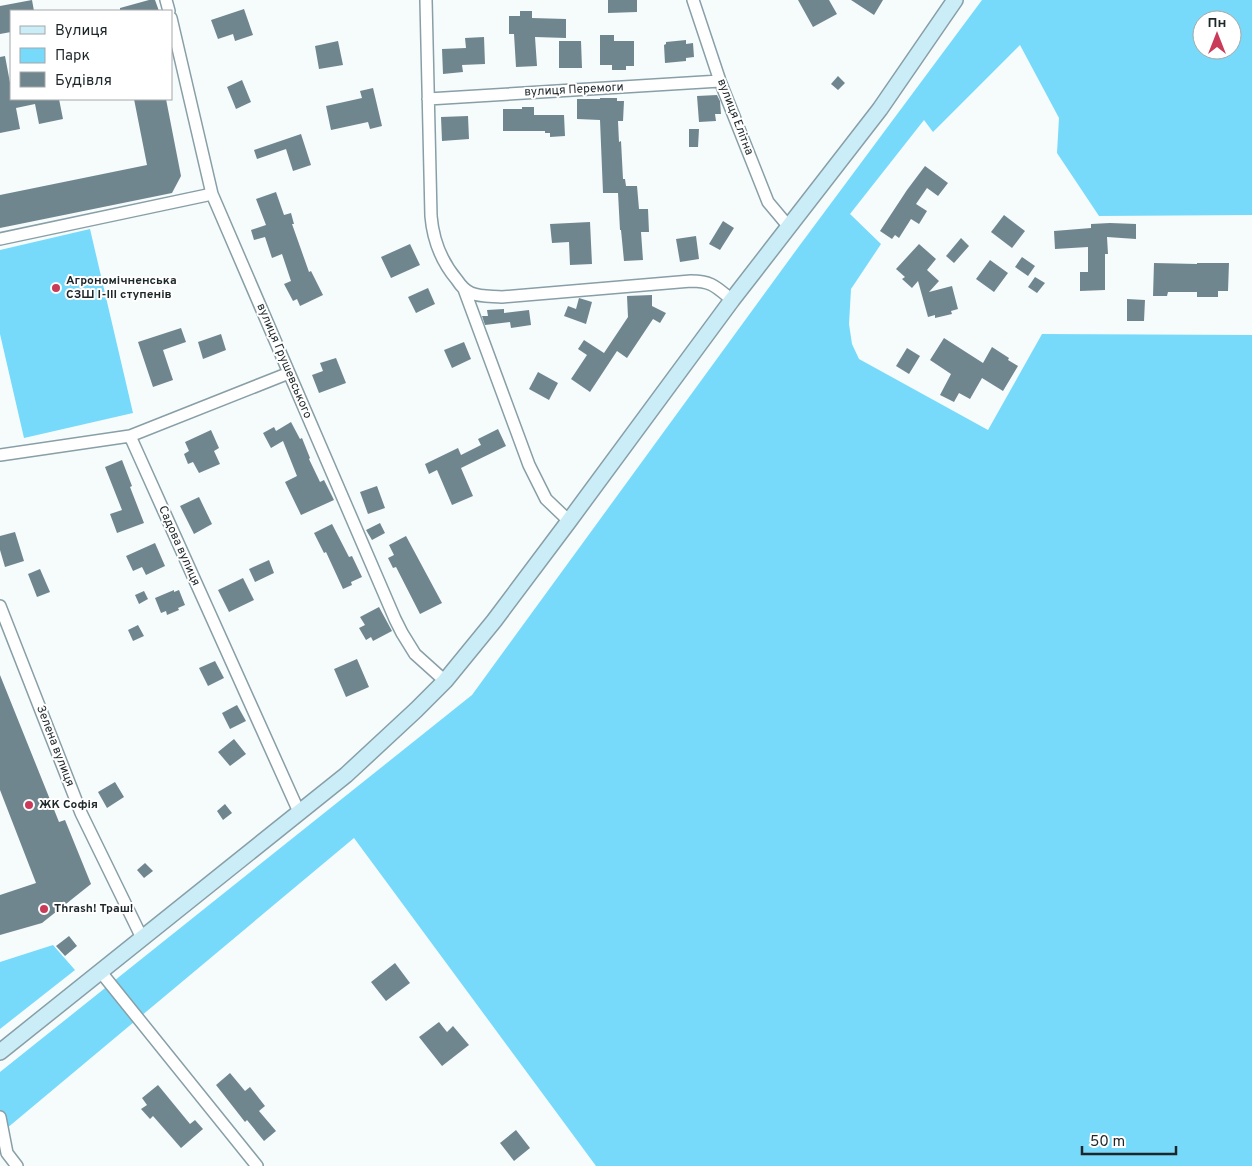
<svg xmlns="http://www.w3.org/2000/svg" width="1252" height="1166" font-family="Overpass,sans-serif">
  <style>
    .green { fill: #77dafb; fill-rule: evenodd }
    .building { fill: #70868e }
    .lines { fill: none; stroke-linecap: round; stroke-linejoin: round }
    .street-casing { stroke: #889fa7; stroke-width: 14 }
    .secondary-casing { stroke: #889fa7; stroke-width: 18 }
    .street { stroke: #fff; stroke-width: 11 }
    .secondary { stroke: #cbedf8; stroke-width: 15 }
    .poi-dot { fill: #ca3a59; stroke: #fff; stroke-width: 2 }
    .labels { text-anchor: middle; dominant-baseline: central; stroke-width: 4; stroke-linejoin: round; paint-order: stroke }
    .street-label { font-size: 12px; fill: #1d2629; stroke: #fff }
    .poi-label { font-size: 12px; font-weight: bold; fill: #1d2629; stroke: #fff; text-anchor: start }
  </style>
  <rect width="100%" height="100%" fill="#f6fbfc"/>
  <path class="green" d="M982,0H1252V215L1099,216L1057,153L1059,118L1020,45L933,132L924,120L850,214L881,244L851,289L849,324L852,344L859,359L988,430L1042,334L1252,335V1166H596L354,838L0,1134V1072L472,695L797,249ZM1202,20H1232V50H1202Z
    M90,229L133,413L24,438L0,334V250Z
    M53,945L75,970L0,1029V962Z"/>
  <path class="building" d="M32,0L34,11H11V32L0,34V6Z
    M149,0H155L159,11H120V8Z
    M608,0H637V12L608,13Z
    M798,0H829L837,14L813,27Z
    M851,0H883L874,15Z
    M244,9L253,35L235,41L233,34L218,39L211,20Z
    M520,11H532V18L566,19V38L535,37L537,66L516,67L514,34H509V16H520Z
    M600,35H614V41H634V66H626V70H612V65H600Z
    M484,37L485,64L462,65L463,72L443,74L442,49L466,48L465,38Z
    M686,40V44L693,43L694,57L686,58V61L665,63L664,45L666,44V42Z
    M338,41L343,65L319,69L315,46Z
    M559,41H581L582,68H559Z
    M5,56L11,88V99H59L63,119L39,124L35,104L16,108L20,129L0,133V57Z
    M838,76L845,83L838,90L831,84Z
    M242,80L251,102L236,109L227,87Z
    M373,88L382,126L370,129L368,122L331,130L326,106L362,98L360,91Z
    M717,95L720,101L721,114H715L716,121L699,122L697,96Z
    M600,98H617V101H624L623,121H618L619,142L621,141L623,179H625L626,186H637L639,209H648L649,232H641L643,260L624,261L621,230H620L618,193H603L600,120L577,119V99H600Z
    M134,99H166L181,176L172,193L0,228V195L147,165Z
    M522,107H534V115H564L565,136L550,137V133H545V131H503V109H522Z
    M468,116L469,139L442,141L441,117Z
    M689,129H699L698,147H689Z
    M301,134L311,165L293,171L286,149L257,159L254,150Z
    M925,166L948,183L938,196L927,188L916,204L927,211L919,224L911,219L899,238L895,235L892,239L880,231L907,190Z
    M276,192L284,215L291,213L294,224H292L309,272L311,271L323,295L300,306L297,299L293,301L284,284L291,281L282,254L272,258L265,237L254,240L251,230L266,225L256,199Z
    M1004,215L1025,231L1012,248L991,232Z
    M723,221L734,228L720,250L709,244Z
    M590,222L592,264L570,265L569,242L552,243L550,224Z
    M1110,223L1136,224V239L1107,237L1108,254H1105V290L1080,291V272H1088V247L1055,249L1054,231L1091,228V224Z
    M696,236L699,259L680,262L676,239Z
    M961,238L969,246L954,263L946,256Z
    M410,244L420,265L391,278L381,257Z
    M919,244L936,259L927,270L939,281L929,292L952,286L958,309L951,311L952,314L935,318V315L928,317L918,281L912,288L902,279L905,277L896,269Z
    M1022,257L1035,266L1028,276L1015,267Z
    M990,260L1008,273L994,292L976,279Z
    M1154,263L1197,264V263H1229L1228,291H1218V297H1197V292H1168L1167,296H1153Z
    M1035,277L1045,283L1037,293L1028,287Z
    M428,288L435,304L416,313L408,297Z
    M652,295V306L666,313L660,323L653,319L627,358L617,351L590,392L571,379L587,355L578,349L584,340L604,353L628,317L627,296Z
    M579,298L592,302L586,324L564,316L568,306L576,309Z
    M1127,299L1145,300L1144,321H1127Z
    M504,309V313L529,310L531,325L511,328L510,322L485,325L482,316H488L487,310Z
    M181,328L186,342L163,350L173,380L153,387L138,342Z
    M221,334L226,350L203,359L198,342Z
    M944,338L983,363L992,347L1009,358L1008,360L1018,366L1003,391L982,378L970,399L959,393L954,402L940,395L951,374L930,360Z
    M464,342L471,359L452,368L444,350Z
    M907,348L920,356L909,374L896,366Z
    M336,358L346,383L319,393L312,375L323,371L320,363Z
    M538,372L558,383L549,400L529,389Z
    M291,422L300,439L302,438L310,458L309,459L320,482L324,480L334,500L301,515L285,482L297,476L283,441L271,448L263,433L274,427L276,431Z
    M498,429L506,446L461,468L473,496L452,505L437,470L429,474L425,464L458,448L461,455L481,445L478,439Z
    M211,430L219,448L214,451L220,464L199,473L193,462L188,464L184,454L189,451L185,442Z
    M122,460L132,486L130,487L144,523L117,533L110,514L122,510L105,467Z
    M377,486L385,508L368,514L360,492Z
    M199,497L212,524L194,534L180,506Z
    M380,523L385,533L372,540L366,530Z
    M332,524L349,557L352,556L362,577L351,582L352,585L343,589L326,552L324,553L314,533Z
    M15,532L24,561L5,567L0,550V536Z
    M406,536L442,603L420,614L396,567L393,568L388,558L394,555L389,545Z
    M155,543L165,566L146,575L142,567L133,571L126,556Z
    M269,560L274,573L255,582L249,569Z
    M40,569L50,592L37,597L28,574Z
    M243,578L254,600L229,612L218,590Z
    M174,590V592L179,590L185,605L178,608L179,610L167,615L166,611L161,613L155,598Z
    M144,591L148,599L139,604L135,595Z
    M379,607L392,631L373,641L371,637L366,640L359,628L365,625L360,617Z
    M138,625L144,636L133,641L128,630Z
    M357,659L369,687L346,697L334,669Z
    M215,661L224,678L208,686L199,668Z
    M0,675L59,822L65,820L91,884L42,923L0,935V895L36,883L0,790Z
    M237,705L246,721L230,729L222,713Z
    M234,739L246,754L230,766L218,752Z
    M115,782L124,797L107,808L98,792Z
    M225,804L232,813L223,820L217,811Z
    M145,863L153,871L144,878L137,870Z
    M69,936L77,946L65,956L56,946Z
    M395,963L410,983L386,1001L371,982Z
    M439,1022L447,1032L453,1026L469,1045L442,1066L419,1037Z
    M230,1073L245,1091L250,1087L265,1106L259,1111L276,1131L264,1141L247,1120L245,1122L216,1085Z
    M158,1085L190,1124L195,1120L203,1129L181,1148L153,1116L150,1119L141,1109L147,1105L142,1098Z
    M516,1130L530,1148L514,1161L500,1143Z"/>
  <g class="lines">
    <defs>
      <path id="street" d="M166,0L169,11
        M426,0L431,216C433,240 441,261 457,280C461,286 464,290 471,293C480,297 492,296 502,297L691,281C712,281 716,287 732,300
        M693,0L720,81L768,202L789,227
        M171,18L212,194L395,619L402,633L415,654L445,681
        M428,99L720,81
        M0,239L212,194
        M464,289L529,465L546,499L569,521
        M289,373L130,436L299,812
        M0,455L130,436
        M0,606L81,813L142,938
        M100,971L257,1166
        M0,1117L7,1153L17,1166"/>
      <path id="secondary" d="M0,1052L346,775L416,710L445,681L494,621L569,521L732,300L880,109L955,0"/>
    </defs>
    <use href="#street" class="street-casing"/>
    <use href="#secondary" class="secondary-casing"/>
    <use href="#street" class="street"/>
    <use href="#secondary" class="secondary"/>
  </g>
  <g class="poi-dot">
    <circle cx="56" cy="288" r="5"/>
    <circle cx="29" cy="805" r="5"/>
    <circle cx="44" cy="909" r="5"/>
  </g>
  <g class="labels">
    <g class="street-label">
      <text transform="translate(574 90) rotate(-3)">вулиця Перемоги</text>
      <text transform="translate(735 117) rotate(69)">вулиця Елітна</text>
      <text transform="translate(284 361) rotate(67)">вулиця Грушевського</text>
      <text transform="translate(179 546) rotate(66)">Садова вулиця</text>
      <text transform="translate(55 746) rotate(69)">Зелена вулиця</text>
    </g>
    <g class="poi-label">
      <text x="66" y="281">Агрономічненська<tspan x="66" dy="14">СЗШ І-ІІІ ступенів</tspan></text>
      <text x="39" y="805">ЖК Софія</text>
      <text x="54" y="909">Thrash! Траш!</text>
    </g>
  </g>
  <rect x="10" y="10" width="162" height="90" fill="#ffffff" stroke="#a5a8a9"/>
  <rect x="20" y="26" width="25" height="8" fill="#cbedf8" stroke="#a5a8a9"/>
  <text x="55" y="35" font-size="15" fill="#1d2629">Вулиця</text>
  <rect x="20" y="48" width="25" height="15" fill="#77dafb" stroke="#a5a8a9"/>
  <text x="55" y="60" font-size="15" fill="#1d2629">Парк</text>
  <rect x="20" y="72" width="25" height="15" fill="#70868e" stroke="#a5a8a9"/>
  <text x="55" y="85" font-size="15" fill="#1d2629">Будівля</text>
  <g transform="translate(1217 35)"><circle r="24" fill="#ffffff" stroke="#a5a8a9"/>
  <path d="M0-4L9 19L0 12L-9 19Z" fill="#ca3a59"/>
  <text y="-8" font-size="14" font-weight="bold" text-anchor="middle" fill="#1d2629">Пн</text>
  </g>
  <path d="M1082 1146v8h94v-8" fill="none" stroke="#1d2629" stroke-width="2.5"/>
  <text x="1090" y="1146" font-size="15" fill="#1d2629" stroke="#ffffff" stroke-width="4" paint-order="stroke">50 m</text>
</svg>
